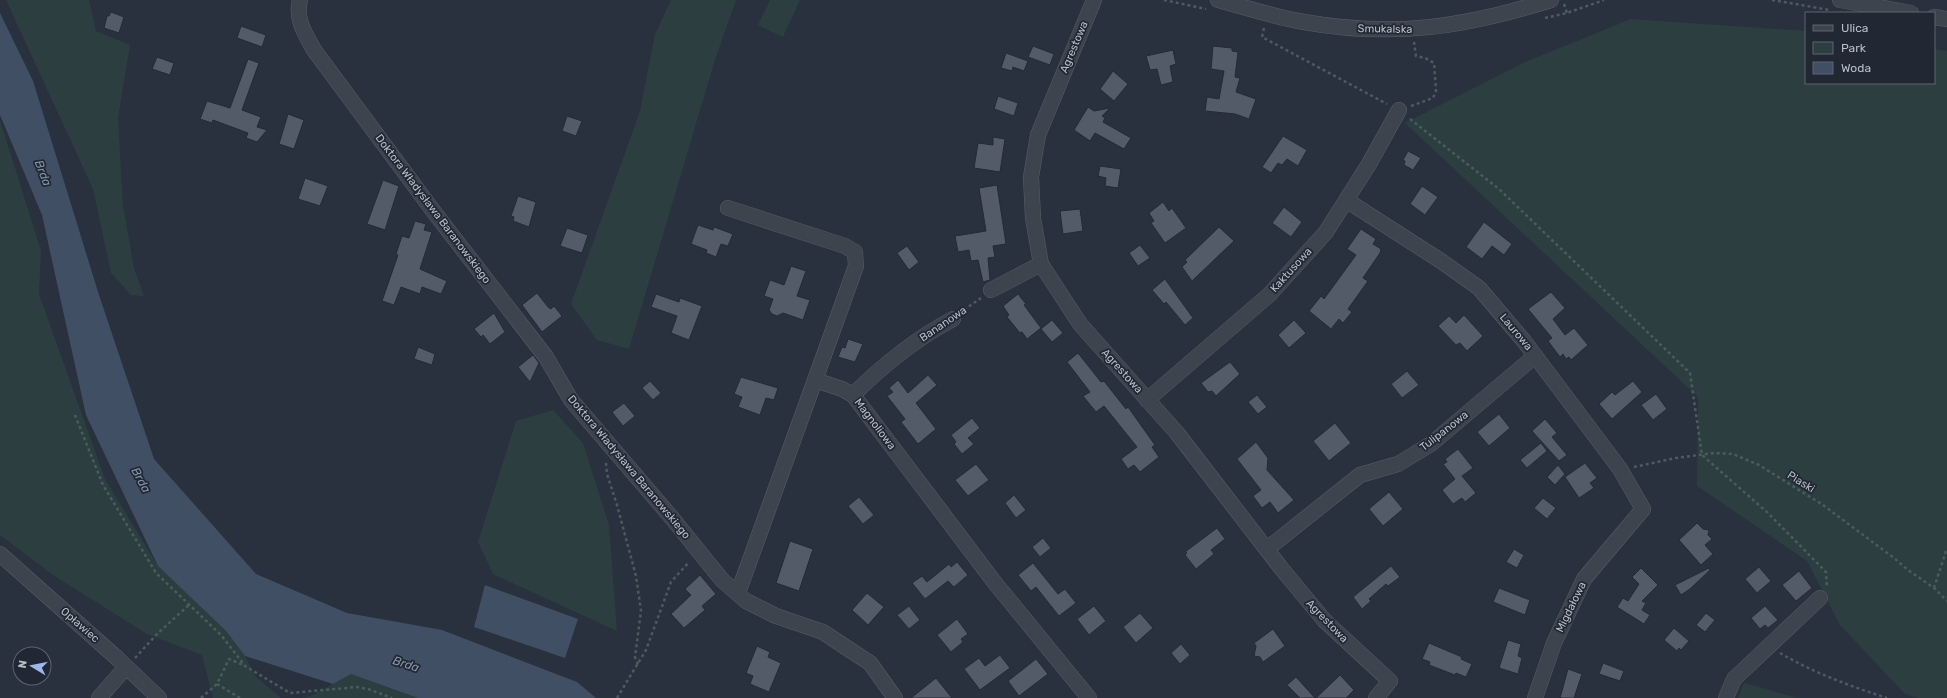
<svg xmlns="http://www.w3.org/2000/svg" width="1947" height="698" font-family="Rubik,sans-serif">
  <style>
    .green { fill: #2c3e40 }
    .water { fill: #414f65 }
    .building { fill: #535a68; stroke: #242a35 }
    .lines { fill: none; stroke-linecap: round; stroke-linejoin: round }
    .minor-casing { stroke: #585e69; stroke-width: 16 }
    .path { stroke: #4b5b5e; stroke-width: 2.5; stroke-dasharray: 3 3; stroke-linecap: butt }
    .minor { stroke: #3d444e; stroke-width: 15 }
    .labels { text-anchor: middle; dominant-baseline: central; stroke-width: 3.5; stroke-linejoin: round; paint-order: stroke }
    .street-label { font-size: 11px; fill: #b9bfc9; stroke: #222833 }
    .water-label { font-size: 12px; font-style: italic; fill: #8595ac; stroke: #222833 }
  </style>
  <rect width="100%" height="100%" fill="#29313e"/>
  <path class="green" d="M6,0H89L96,31L130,45L118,118L123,205L134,268L144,296L131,295L111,273L93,189Z
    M671,0H736L715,60L629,349L597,340L571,304L640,111L655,34Z
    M770,0H800L783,37L758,25Z
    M1631,19L1806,31V83H1934V49L1947,51V698H1919L1905,694L1840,625L1807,561L1697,486L1698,397L1405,123L1523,63Z
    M0,120L41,251L39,294L105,479L158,566L226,631L245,656L255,676L281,698H213L202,655L147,634L53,575L0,535Z
    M553,410L583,443L609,525L617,631L493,574L478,542L516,421Z
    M351,674L418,698H301L313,695Z
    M1744,683L1798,698H1738Z"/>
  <path class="water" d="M0,13L33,81L99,295L154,459L256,574L347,613L442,630L577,682L596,698H418L351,674L333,684L245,656L226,631L158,566L86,415L42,215L0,115Z
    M485,585L578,619L565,658L474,627Z"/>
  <path class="building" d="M111,12L124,17L119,33L104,28L107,16H109Z
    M241,26L266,35L262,47L237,38Z
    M1033,46L1054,54L1050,65L1028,57Z
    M1213,46L1232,48V51L1238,52L1235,77L1240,78L1236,92L1256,99L1249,119L1235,114L1205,111L1207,97L1219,99L1224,71L1211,69Z
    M1173,50L1176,64L1170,66L1173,82L1161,85L1157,69L1150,70L1146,56Z
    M1006,53L1028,61L1024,71L1013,67L1012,71L1001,68Z
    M157,57L174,63L170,75L152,69Z
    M248,59L259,63L242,110L261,117L257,127L267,130L257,142L246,138L248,133L213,120L212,123L200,119L207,101L230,108Z
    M1113,71L1128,84L1114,101L1100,89Z
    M998,96L1018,103L1014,116L994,109Z
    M1088,107L1094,111L1110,108L1102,116L1105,118L1103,122L1131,138L1124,149L1095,133L1090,141L1074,130Z
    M288,114L304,120L294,149L279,144Z
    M567,116L582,121L576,136L562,131Z
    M1283,136L1307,150L1298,166L1287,159L1282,165L1278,163L1271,173L1262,167Z
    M993,137L1005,139L1000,172L974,168L978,143L993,145Z
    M1408,151L1421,158L1413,170L1404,165L1405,161L1403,160Z
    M1100,166L1121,169L1118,188L1105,186L1106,178L1098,176Z
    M305,178L328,186L320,206L298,199Z
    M383,180L399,186L385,230L367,224Z
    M997,185L1006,244L993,246L995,257L988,258L990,280L983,282L978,260L971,261L969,250L958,252L955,236L986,231L979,188Z
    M1422,186L1438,197L1425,215L1410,204Z
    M518,196L536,202L529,227L513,221L514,217L511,216Z
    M1163,202L1169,211L1172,208L1186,228L1165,243L1151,223L1154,221L1149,213Z
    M1284,207L1302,222L1291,237L1272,223Z
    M1080,209L1083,231L1063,234L1060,211Z
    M415,221L426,224L424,230L432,232L420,269L447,281L441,294L422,287L420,294L401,287L394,305L382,301L398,255L396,254L402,236L409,238Z
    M1484,222L1512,244L1504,255L1492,246L1482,259L1466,247Z
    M698,225L713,230L714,227L733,234L728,246L721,244L716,257L706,253L707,250L691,244Z
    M1219,227L1234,241L1192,281L1182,267L1187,262L1185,260Z
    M567,228L588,235L582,253L560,246Z
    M1361,229L1376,239L1373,244L1381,249L1380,253L1363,278L1368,281L1348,309L1352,312L1343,323L1339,319L1331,329L1309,311L1321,296L1324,299L1356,255L1347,249Z
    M1140,245L1150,258L1138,266L1129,253Z
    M907,246L919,262L909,270L897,253Z
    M791,266L806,271L797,296L810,300L803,320L783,313L777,316L772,314L769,310L773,299L764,296L770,280L784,285Z
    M1165,279L1193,318L1185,325L1166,302L1164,304L1152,290Z
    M1551,292L1565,308L1553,319L1565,335L1574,328L1588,345L1571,360L1569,357L1566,359L1563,354L1560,357L1548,341L1552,338L1528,309Z
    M537,293L548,307L551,309L554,306L562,316L542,332L522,305Z
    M656,294L679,302L680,298L702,306L689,340L671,333L677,316L651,307Z
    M1018,294L1026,304L1024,305L1041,328L1027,339L1022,332L1020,333L1007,317L1009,315L1003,306Z
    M494,313L505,332L490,344L483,335L481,337L474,329Z
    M1464,315L1483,336L1467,351L1460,343L1456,345L1438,326L1449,316L1456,323Z
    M1052,320L1063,333L1052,342L1041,329Z
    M1294,320L1306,333L1289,348L1278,335Z
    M848,339L863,344L855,362L838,357L842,347L845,348Z
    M418,347L435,354L432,365L414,359Z
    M1078,353L1101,382L1104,381L1126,409L1128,407L1155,445L1152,447L1159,457L1140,472L1134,465L1128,469L1121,459L1137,447L1104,406L1096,412L1083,396L1090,392L1067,362Z
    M533,355L539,363L530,382L518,367Z
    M1230,362L1240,374L1216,396L1212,391L1208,392L1201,383Z
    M1407,371L1419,385L1402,398L1391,384Z
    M928,375L937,385L916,403L936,429L918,444L901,422L905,419L887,396L893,392L889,388L898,380L908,393Z
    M741,377L778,388L774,400L766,398L760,415L738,407L742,397L734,394Z
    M650,381L661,393L653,400L642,388Z
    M1633,381L1642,392L1612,419L1599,404L1612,392L1615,395Z
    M1656,394L1667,409L1653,420L1641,405Z
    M1257,395L1267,407L1258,414L1248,402Z
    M624,403L635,416L623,426L612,412Z
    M1499,414L1510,428L1489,446L1477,432Z
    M972,418L980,428L968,438L974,444L962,454L954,444L956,442L951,435Z
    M1545,419L1557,433L1552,437L1567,455L1559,461L1532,431Z
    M1335,423L1351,443L1329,461L1313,441Z
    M1256,442L1268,458L1267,470L1294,500L1278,513L1270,502L1262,508L1253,496L1261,490L1237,459Z
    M1541,443L1547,451L1527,468L1520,460Z
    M1458,449L1473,468L1462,476L1476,493L1465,502L1462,498L1453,504L1442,490L1455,479L1443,464L1447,462L1445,459Z
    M1585,463L1597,478L1590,483L1594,488L1579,498L1565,477Z
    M976,464L989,480L968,496L955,480Z
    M1558,465L1565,474L1555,485L1547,477Z
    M1389,492L1403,509L1383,526L1369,509Z
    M1014,495L1026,510L1016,518L1005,503Z
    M859,497L874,515L863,524L848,506Z
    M1543,498L1556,508L1547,519L1534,508Z
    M1697,523L1703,529L1709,530L1708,535L1712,539L1705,545L1713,554L1701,565L1679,540Z
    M1217,528L1225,539L1211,550L1214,554L1196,569L1185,555L1187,553L1185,552Z
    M1043,538L1051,548L1040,557L1032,547Z
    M790,541L813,549L799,591L776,583Z
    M1514,549L1524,555L1517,568L1506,562Z
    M957,562L968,575L954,587L948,581L925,599L912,583L922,576L927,582L949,564L951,567Z
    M1033,563L1058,594L1065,589L1076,603L1059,616L1036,587L1031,591L1018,575Z
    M1391,566L1400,577L1388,586L1386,584L1369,599L1371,601L1362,609L1353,597Z
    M1759,567L1771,581L1757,593L1745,579Z
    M1641,568L1658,585L1642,601L1646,603L1642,610L1650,615L1644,624L1617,607L1623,598L1628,601L1639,584L1632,577Z
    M1709,568L1710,570L1690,589L1681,595L1675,585Z
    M1799,571L1812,588L1796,601L1782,585Z
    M700,575L716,594L702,606L705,610L684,628L671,614L691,595L685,589Z
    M1499,588L1530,600L1525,615L1493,602Z
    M867,593L884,607L868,625L852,610Z
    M909,606L920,620L909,629L897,615Z
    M1094,606L1106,621L1089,635L1077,619Z
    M1765,606L1778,620L1768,628L1765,625L1760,629L1751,618Z
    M1140,613L1153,628L1136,643L1123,627Z
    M1706,613L1715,620L1705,632L1696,625Z
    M957,619L968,634L961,639L963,642L951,652L937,635Z
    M1674,628L1689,641L1681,650L1679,648L1677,651L1664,640Z
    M1273,629L1285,646L1263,662L1260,657L1254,656L1256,646L1254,643Z
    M1508,640L1521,644L1518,656L1522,658L1518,674L1499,668Z
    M1429,643L1462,657L1461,659L1472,664L1466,677L1456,673L1455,675L1429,665L1430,662L1422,659Z
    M1181,644L1190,655L1180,664L1171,653Z
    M757,646L770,652L768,657L781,663L769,692L750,684L753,676L746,673Z
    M1000,655L1010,668L980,690L964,669L979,658L985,666Z
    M1036,659L1048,674L1019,696L1008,681Z
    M1603,663L1624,671L1620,681L1599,674Z
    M1568,669L1582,674L1574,698H1560Z
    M1340,675L1354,690L1346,698H1316Z
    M1296,677L1315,698H1300L1287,685Z
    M936,678L952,698H911Z"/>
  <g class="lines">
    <defs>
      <path id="minor" d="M300,0C295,19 305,34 314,50L434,212L546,357L571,400L672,518L722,580L746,601L776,616L823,632L850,650L870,663L895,698
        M1094,0L1038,135L1031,177L1033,218L1041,264L1080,324L1177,433L1281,568L1324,620L1390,681L1376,698
        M1218,0C1247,8 1275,17 1304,22C1394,38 1464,27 1551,0
        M1840,0L1911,13
        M1934,17L1947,19
        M1346,200L1441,261L1479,288L1524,341L1620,469L1643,509L1584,579L1554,643L1535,698
        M728,208L845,246L855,252L856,266L815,380L842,389L853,395L995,583L1089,698
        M991,290L1041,264
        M853,395C882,366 917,338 953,319
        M1147,400L1270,294L1326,232L1369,164L1399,110
        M1267,549L1360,475L1398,464L1431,444L1535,356
        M0,554L117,658L159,698
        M738,593L815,380
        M99,698L126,667
        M1726,698L1734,679L1820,598"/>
    </defs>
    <use href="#minor" class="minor-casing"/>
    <path class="path" d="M1164,0L1206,9
      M1772,0L1830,10
      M1564,4L1567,13
      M1545,18L1567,13L1604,0
      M1264,28L1262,37L1387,104
      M1411,106L1433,98L1436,91L1434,63L1425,58L1416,56L1414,42
      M1410,119L1499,189L1690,373L1702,455L1768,513L1826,572L1827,587
      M964,310L981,298
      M75,415L103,485L156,573L221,635L245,666L290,693L357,687L368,689L392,698
      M606,463L607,474L617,505L636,576L641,611L635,657L638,665
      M1634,467L1676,458L1714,453L1733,454L1759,465L1823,505L1894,558L1908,570L1934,588L1947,601
      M1934,588L1947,548
      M1780,653C1814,673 1850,686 1887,698
      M135,658L158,633L189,605
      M217,684L240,698
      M201,698L217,684L229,659L245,666
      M617,698L646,650L671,582L689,562"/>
    <use href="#minor" class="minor"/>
  </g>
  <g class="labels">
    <g class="street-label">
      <text transform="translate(1385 29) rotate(1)">Smukalska</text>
      <text transform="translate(1074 47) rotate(-67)">Agrestowa</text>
      <text transform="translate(433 209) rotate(53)">Doktora Władysława Baranowskiego</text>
      <text transform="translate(1291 270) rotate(-48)">Kaktusowa</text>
      <text transform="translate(943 324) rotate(-34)">Bananowa</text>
      <text transform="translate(1516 332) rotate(50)">Laurowa</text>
      <text transform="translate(1122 371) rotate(48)">Agrestowa</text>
      <text transform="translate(875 424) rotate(53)">Magnoliowa</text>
      <text transform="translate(1444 431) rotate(-38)">Tulipanowa</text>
      <text transform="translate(629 467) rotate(50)">Doktora Władysława Baranowskiego</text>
      <text transform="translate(1801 482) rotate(32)">Piaski</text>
      <text transform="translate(1571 607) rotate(-64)">Migdałowa</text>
      <text transform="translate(1327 621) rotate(46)">Agrestowa</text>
      <text transform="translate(80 625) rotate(41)">Opławiec</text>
    </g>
    <g class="water-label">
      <text transform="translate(43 173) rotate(69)">Brda</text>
      <text transform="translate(141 480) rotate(61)">Brda</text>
      <text transform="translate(406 664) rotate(18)">Brda</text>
    </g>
  </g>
  <rect x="1805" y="12" width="130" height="72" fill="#222833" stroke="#5e646f"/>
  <rect x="1813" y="25" width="20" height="6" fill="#3d444e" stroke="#5e646f"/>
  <text x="1841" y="32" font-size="12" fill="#b9bfc9">Ulica</text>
  <rect x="1813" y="42" width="20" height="12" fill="#2c3e40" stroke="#5e646f"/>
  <text x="1841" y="52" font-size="12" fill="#b9bfc9">Park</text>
  <rect x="1813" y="62" width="20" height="12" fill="#414f65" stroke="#5e646f"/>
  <text x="1841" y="72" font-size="12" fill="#b9bfc9">Woda</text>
  <g transform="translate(32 666) rotate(280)"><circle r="19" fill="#222833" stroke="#5e646f"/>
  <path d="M0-3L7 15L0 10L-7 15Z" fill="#9cb8eb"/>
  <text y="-6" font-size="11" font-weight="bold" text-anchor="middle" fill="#b9bfc9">N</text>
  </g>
</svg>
